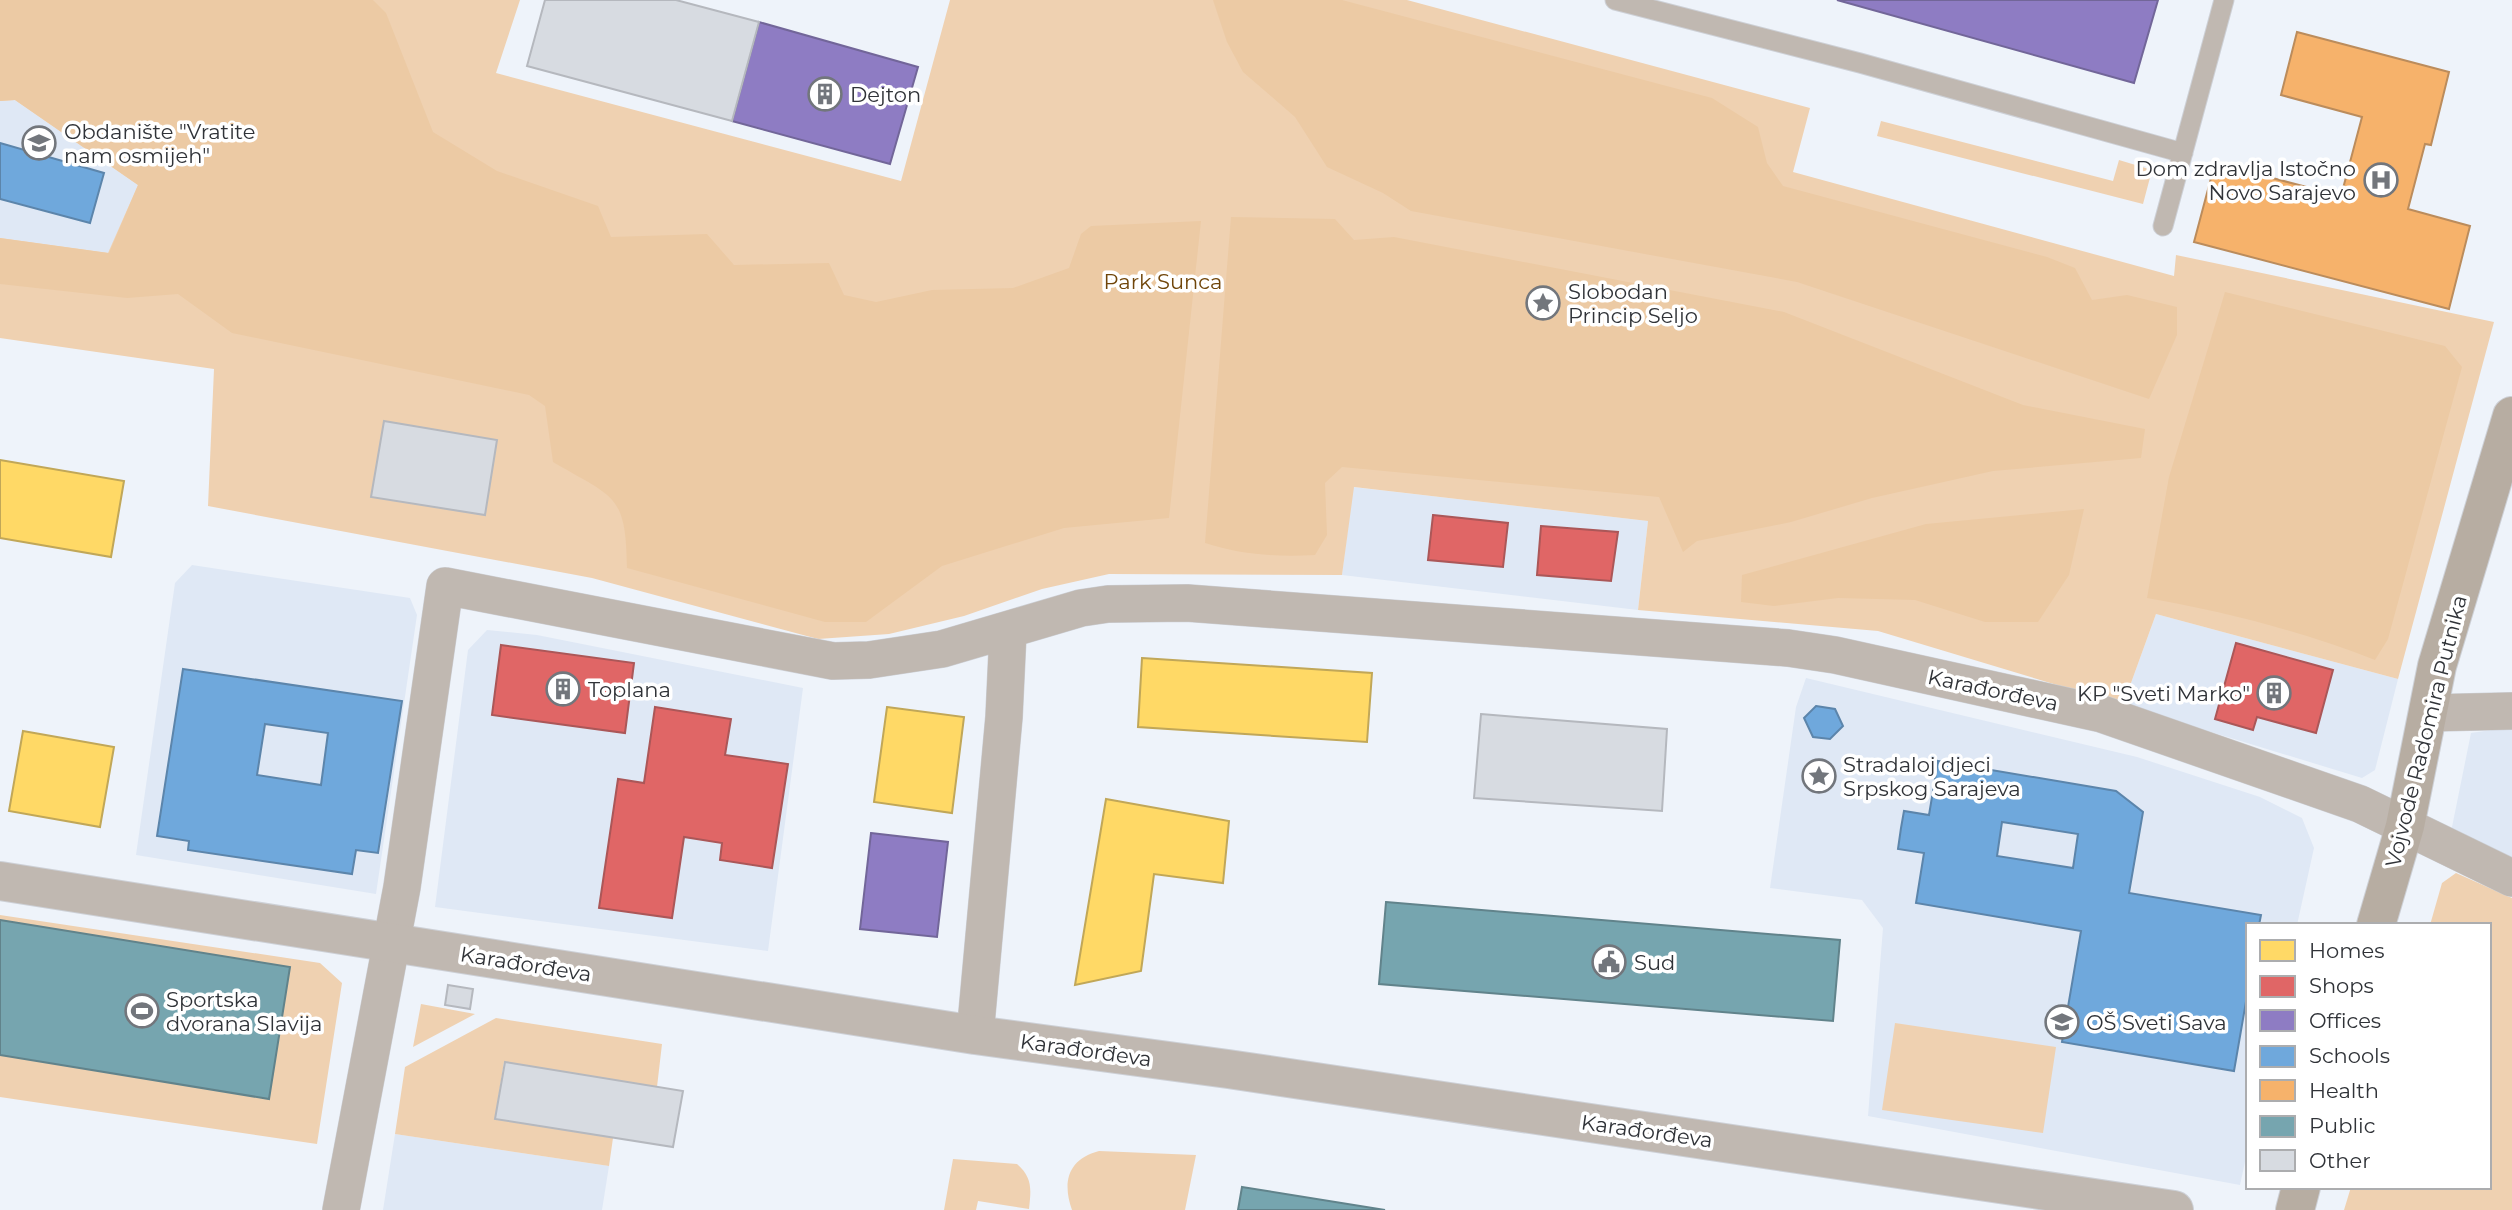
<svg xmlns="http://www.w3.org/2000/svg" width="2512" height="1210" font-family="Montserrat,sans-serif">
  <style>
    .built { fill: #dfe8f5 }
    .green { fill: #efd1b1 }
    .forest { fill: #eccaa4 }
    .homes { fill: #ffd966; stroke: #c1a758; stroke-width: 2 }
    .shops { fill: #e06666; stroke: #ab5758; stroke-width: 2 }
    .offices { fill: #8e7cc3; stroke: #726699; stroke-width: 2 }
    .schools { fill: #6fa8dc; stroke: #5c85ab; stroke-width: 2; fill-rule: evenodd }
    .health { fill: #f6b26b; stroke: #bb8c5c; stroke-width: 2 }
    .public { fill: #76a5af; stroke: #61838b; stroke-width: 2 }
    .building { fill: #d7dbe1; stroke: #b5b8be; stroke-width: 2 }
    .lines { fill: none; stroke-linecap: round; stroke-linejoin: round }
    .service-casing { stroke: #cdd0d6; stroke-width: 21 }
    .minor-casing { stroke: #cdd0d6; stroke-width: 38 }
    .tertiary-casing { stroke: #cdd0d6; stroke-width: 40 }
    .secondary-casing { stroke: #cdd0d6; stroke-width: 40 }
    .service { stroke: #c0b8b1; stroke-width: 19 }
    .minor { stroke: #c0b8b1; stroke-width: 37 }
    .tertiary { stroke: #c0b8b1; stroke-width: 38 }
    .secondary { stroke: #b7ada2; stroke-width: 38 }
    .labels { text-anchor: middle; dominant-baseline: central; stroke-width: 7; stroke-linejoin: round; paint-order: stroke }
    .poi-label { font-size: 21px; fill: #303338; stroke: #fff; text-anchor: start }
    .park-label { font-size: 21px; fill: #704509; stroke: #fff }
    .street-label { font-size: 21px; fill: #303338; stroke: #fff }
  </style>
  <rect width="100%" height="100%" fill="#eef3fa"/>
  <path class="built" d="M15,100L138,185L109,253L0,238V101Z
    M1353,487L1648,521L1638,610L1342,575Z
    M192,565L410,598L417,615L376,894L136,855L175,583Z
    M2156,614L2398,679L2375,770L2362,778L2123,705Z
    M487,630L537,635L803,688L768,951L435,907L468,650Z
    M1806,678L2137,757L2260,797L2302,818L2314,848L2297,925H2248V1148L2240,1185L1868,1116L1883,928L1862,900L1770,888L1796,707Z
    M2512,727V861L2451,832L2471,733Z
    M395,1134L609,1166L602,1210H383Z"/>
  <path class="green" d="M0,0H520L496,73L901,181L950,0H1407L1810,108L1793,172L2174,276L2176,255L2494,322L2398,679L2156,614L2123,705L1878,631L1638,610L1648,521L1354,487L1342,575L1109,574L1042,589L964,616L889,634L818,639L592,578L208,506L214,369L0,338V238L108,253L138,185L15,100L0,101Z
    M1881,121L2113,181L2119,160L2152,170L2143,204L1877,136Z
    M2456,873L2512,898V1210H2344L2351,1187H2489V925H2430L2442,883Z
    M0,915L320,963L342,983L317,1144L0,1097Z
    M421,1004L475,1014L413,1047Z
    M496,1018L662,1044L657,1087L504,1062L495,1118L613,1138L609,1166L395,1134L405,1067Z
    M1895,1023L2056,1047L2043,1133L1882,1110Z
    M1099,1151L1196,1155L1185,1210H1072C1062,1182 1068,1159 1099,1151Z
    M953,1159L1017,1164C1033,1178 1031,1190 1029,1209L978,1201L976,1210H944Z"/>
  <path class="forest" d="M0,0H373L386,13L433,132L497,171L598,206L611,237L707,234L734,265L829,263L844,295L876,302L932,290L1013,288L1069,268L1081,234L1091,226L1201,221L1169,518L1064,528L942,566L866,622H825L627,568C626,493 614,498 553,462L545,406L529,395L232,333L178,294L127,298L0,284V238L109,253L138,185L15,100L0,101Z
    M1213,0H1342L1712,98L1758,127L1767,163L1783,186L2047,257L2075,268L2092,300L2127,295L2177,307V335L2149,399L1797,282L1411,211L1383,193L1327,167L1295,117L1243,72L1227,42Z
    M1231,217L1335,219L1354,240L1394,237L1784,312L2023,405L2145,429L2141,458L1993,471L1872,498L1791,522L1697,541L1683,552L1659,497L1342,467L1325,483L1327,535L1315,555C1277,557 1242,555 1205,543Z
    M2225,292L2445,346L2462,367L2388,639L2375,660C2301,631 2226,612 2147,598L2169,477Z
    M2084,509L2069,575L2038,622H1985L1915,600L1838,598L1774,606L1741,602L1742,575L1926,524Z"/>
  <path class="homes" d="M0,460L124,481L111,557L0,538Z
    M1142,658L1372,673L1367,742L1138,727Z
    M887,707L964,717L952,813L874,802Z
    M23,731L114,747L100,827L9,811Z
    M1106,799L1229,821L1223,883L1154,874L1141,971L1075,985Z"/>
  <path class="shops" d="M1433,515L1508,523L1503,567L1428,560Z
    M1541,526L1618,532L1611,581L1537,575Z
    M2236,643L2333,670L2316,733L2257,717L2253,730L2215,719Z
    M501,645L634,663L625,733L492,715Z
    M655,707L731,719L725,755L788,764L772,868L720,860L722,843L684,837L672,918L599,908L618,779L644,783Z"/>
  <path class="offices" d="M1837,0H2158L2134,83Z
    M759,22L918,67L890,164L732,121Z
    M871,833L948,842L937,937L860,929Z"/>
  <path class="schools" d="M0,143L104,173L90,223L0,199Z
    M183,669L402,701L378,853L356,850L352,874L188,850L189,841L157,836ZM265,724L328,733L321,785L257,775Z
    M1816,706L1835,709L1843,726L1830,739L1813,737L1804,718Z
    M1938,761L2116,791L2143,812L2129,893L2261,915L2259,925H2248V990L2234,1071L2062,1042L2081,931L1916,903L1924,853L1898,849L1901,828L1904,811L1929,815ZM2002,822L2078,834L2073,868L1997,856Z"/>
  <path class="health" d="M2297,32L2449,72L2431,145L2425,144L2408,209L2470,226L2449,309L2194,242L2215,163L2341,196L2362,117L2281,95Z"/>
  <path class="public" d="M1386,902L1840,940L1833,1021L1379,984Z
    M0,920L290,967L269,1099L0,1055Z
    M1242,1187L1385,1210H1238Z"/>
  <path class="building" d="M545,0H676L759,22L732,121L527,66Z
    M384,421L497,440L485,515L371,497Z
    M1481,714L1667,729L1662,811L1474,798Z
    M448,985L473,989L470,1009L445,1005Z
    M505,1062L683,1091L673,1147L495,1119Z"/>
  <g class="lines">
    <defs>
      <path id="service" d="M1615,0L1860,63L2183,153
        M2163,226L2224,0"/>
      <path id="minor" d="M2428,713L2512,711
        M975,1035L1004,717L1008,632
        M341,1210L402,887L445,586L833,661L869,660L942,649L1081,608L1108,604L1187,603L1788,648L1835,655L2102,714L2360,804L2512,878"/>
      <path id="tertiary" d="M0,881L975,1035L1228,1069L2174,1210"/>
      <path id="secondary" d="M2376,925L2405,826L2437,666L2512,416
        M2295,1210L2301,1187"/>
    </defs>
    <use href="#service" class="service-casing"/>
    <use href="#minor" class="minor-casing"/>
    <use href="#tertiary" class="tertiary-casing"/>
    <use href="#secondary" class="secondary-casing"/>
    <use href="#service" class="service"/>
    <use href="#minor" class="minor"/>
    <use href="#tertiary" class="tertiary"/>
    <use href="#secondary" class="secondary"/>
  </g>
  <defs>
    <symbol id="building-ring" viewBox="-11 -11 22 22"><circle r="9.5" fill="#fff" stroke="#72767c" stroke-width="1.5"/><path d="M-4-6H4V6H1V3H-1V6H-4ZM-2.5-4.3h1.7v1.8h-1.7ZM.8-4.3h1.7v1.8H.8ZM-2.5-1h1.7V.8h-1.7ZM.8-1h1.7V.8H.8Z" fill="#72767c"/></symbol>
    <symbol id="school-ring" viewBox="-11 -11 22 22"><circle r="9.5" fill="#fff" stroke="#72767c" stroke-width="1.5"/><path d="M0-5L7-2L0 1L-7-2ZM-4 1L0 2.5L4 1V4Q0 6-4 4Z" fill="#72767c"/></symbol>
    <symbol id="hospital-ring" viewBox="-11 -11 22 22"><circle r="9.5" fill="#fff" stroke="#72767c" stroke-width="1.5"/><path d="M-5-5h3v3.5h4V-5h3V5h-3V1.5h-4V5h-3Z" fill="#72767c"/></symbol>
    <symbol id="sight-ring" viewBox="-11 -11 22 22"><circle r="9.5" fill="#fff" stroke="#72767c" stroke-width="1.5"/><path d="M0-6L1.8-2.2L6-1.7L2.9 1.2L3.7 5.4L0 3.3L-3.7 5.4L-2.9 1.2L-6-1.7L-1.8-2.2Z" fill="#72767c"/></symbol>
    <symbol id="civic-ring" viewBox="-11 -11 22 22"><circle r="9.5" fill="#fff" stroke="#72767c" stroke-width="1.5"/><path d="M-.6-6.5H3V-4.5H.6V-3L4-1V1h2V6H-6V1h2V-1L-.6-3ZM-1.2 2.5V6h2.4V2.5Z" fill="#72767c"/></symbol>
    <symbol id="stadium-ring" viewBox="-11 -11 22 22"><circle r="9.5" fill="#fff" stroke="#72767c" stroke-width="1.5"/><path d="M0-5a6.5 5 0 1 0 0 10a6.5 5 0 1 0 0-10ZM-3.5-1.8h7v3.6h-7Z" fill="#72767c"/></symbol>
  </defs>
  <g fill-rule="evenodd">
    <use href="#building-ring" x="806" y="75" width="38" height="38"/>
    <use href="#school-ring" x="20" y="124" width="38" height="38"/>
    <use href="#hospital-ring" x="2362" y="161" width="38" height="38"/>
    <use href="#sight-ring" x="1524" y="284" width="38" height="38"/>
    <use href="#building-ring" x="544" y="670" width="38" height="38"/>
    <use href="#building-ring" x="2255" y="674" width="38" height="38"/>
    <use href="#sight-ring" x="1800" y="757" width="38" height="38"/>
    <use href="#civic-ring" x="1590" y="943" width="38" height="38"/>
    <use href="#stadium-ring" x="123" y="992" width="38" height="38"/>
    <use href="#school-ring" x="2043" y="1003" width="38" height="38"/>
  </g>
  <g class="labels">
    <g class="poi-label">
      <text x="850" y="94">Dejton</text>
      <text x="64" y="131">Obdanište "Vratite<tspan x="64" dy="24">nam osmijeh"</tspan></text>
      <text x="2356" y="168" text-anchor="end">Dom zdravlja Istočno<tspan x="2356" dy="24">Novo Sarajevo</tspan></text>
      <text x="1568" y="291">Slobodan<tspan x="1568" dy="24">Princip Seljo</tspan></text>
      <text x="588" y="689">Toplana</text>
      <text x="2250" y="693" text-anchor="end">KP "Sveti Marko"</text>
      <text x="1843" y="764">Stradaloj djeci<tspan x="1843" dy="24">Srpskog Sarajeva</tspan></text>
      <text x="1634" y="962">Sud</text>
      <text x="166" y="999">Sportska<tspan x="166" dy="24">dvorana Slavija</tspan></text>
      <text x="2086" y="1022">OŠ Sveti Sava</text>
    </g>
    <g class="park-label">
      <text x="1163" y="281">Park Sunca</text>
    </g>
    <g class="street-label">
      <text transform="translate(1993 690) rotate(12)">Karađorđeva</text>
      <text transform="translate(2426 731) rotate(-76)">Vojvode Radomira Putnika</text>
      <text transform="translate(526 964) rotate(9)">Karađorđeva</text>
      <text transform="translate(1086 1050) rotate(8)">Karađorđeva</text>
      <text transform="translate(1647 1131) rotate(8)">Karađorđeva</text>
    </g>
  </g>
  <rect x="2246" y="923" width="245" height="266" fill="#ffffff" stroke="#acadaf" stroke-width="2"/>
  <rect x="2260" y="940" width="35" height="21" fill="#ffd966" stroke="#acadaf" stroke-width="2"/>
  <text x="2309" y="958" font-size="21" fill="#303338">Homes</text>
  <rect x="2260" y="976" width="35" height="21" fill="#e06666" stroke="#acadaf" stroke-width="2"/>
  <text x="2309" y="993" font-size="21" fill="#303338">Shops</text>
  <rect x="2260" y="1010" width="35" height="21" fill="#8e7cc3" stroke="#acadaf" stroke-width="2"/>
  <text x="2309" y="1028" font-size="21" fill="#303338">Offices</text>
  <rect x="2260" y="1046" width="35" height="21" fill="#6fa8dc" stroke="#acadaf" stroke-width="2"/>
  <text x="2309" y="1063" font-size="21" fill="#303338">Schools</text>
  <rect x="2260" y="1080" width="35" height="21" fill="#f6b26b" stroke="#acadaf" stroke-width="2"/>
  <text x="2309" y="1098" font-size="21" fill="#303338">Health</text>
  <rect x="2260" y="1116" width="35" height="21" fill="#76a5af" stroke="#acadaf" stroke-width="2"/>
  <text x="2309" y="1133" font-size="21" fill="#303338">Public</text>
  <rect x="2260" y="1150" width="35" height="21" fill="#d7dbe1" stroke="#acadaf" stroke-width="2"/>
  <text x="2309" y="1168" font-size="21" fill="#303338">Other</text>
</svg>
